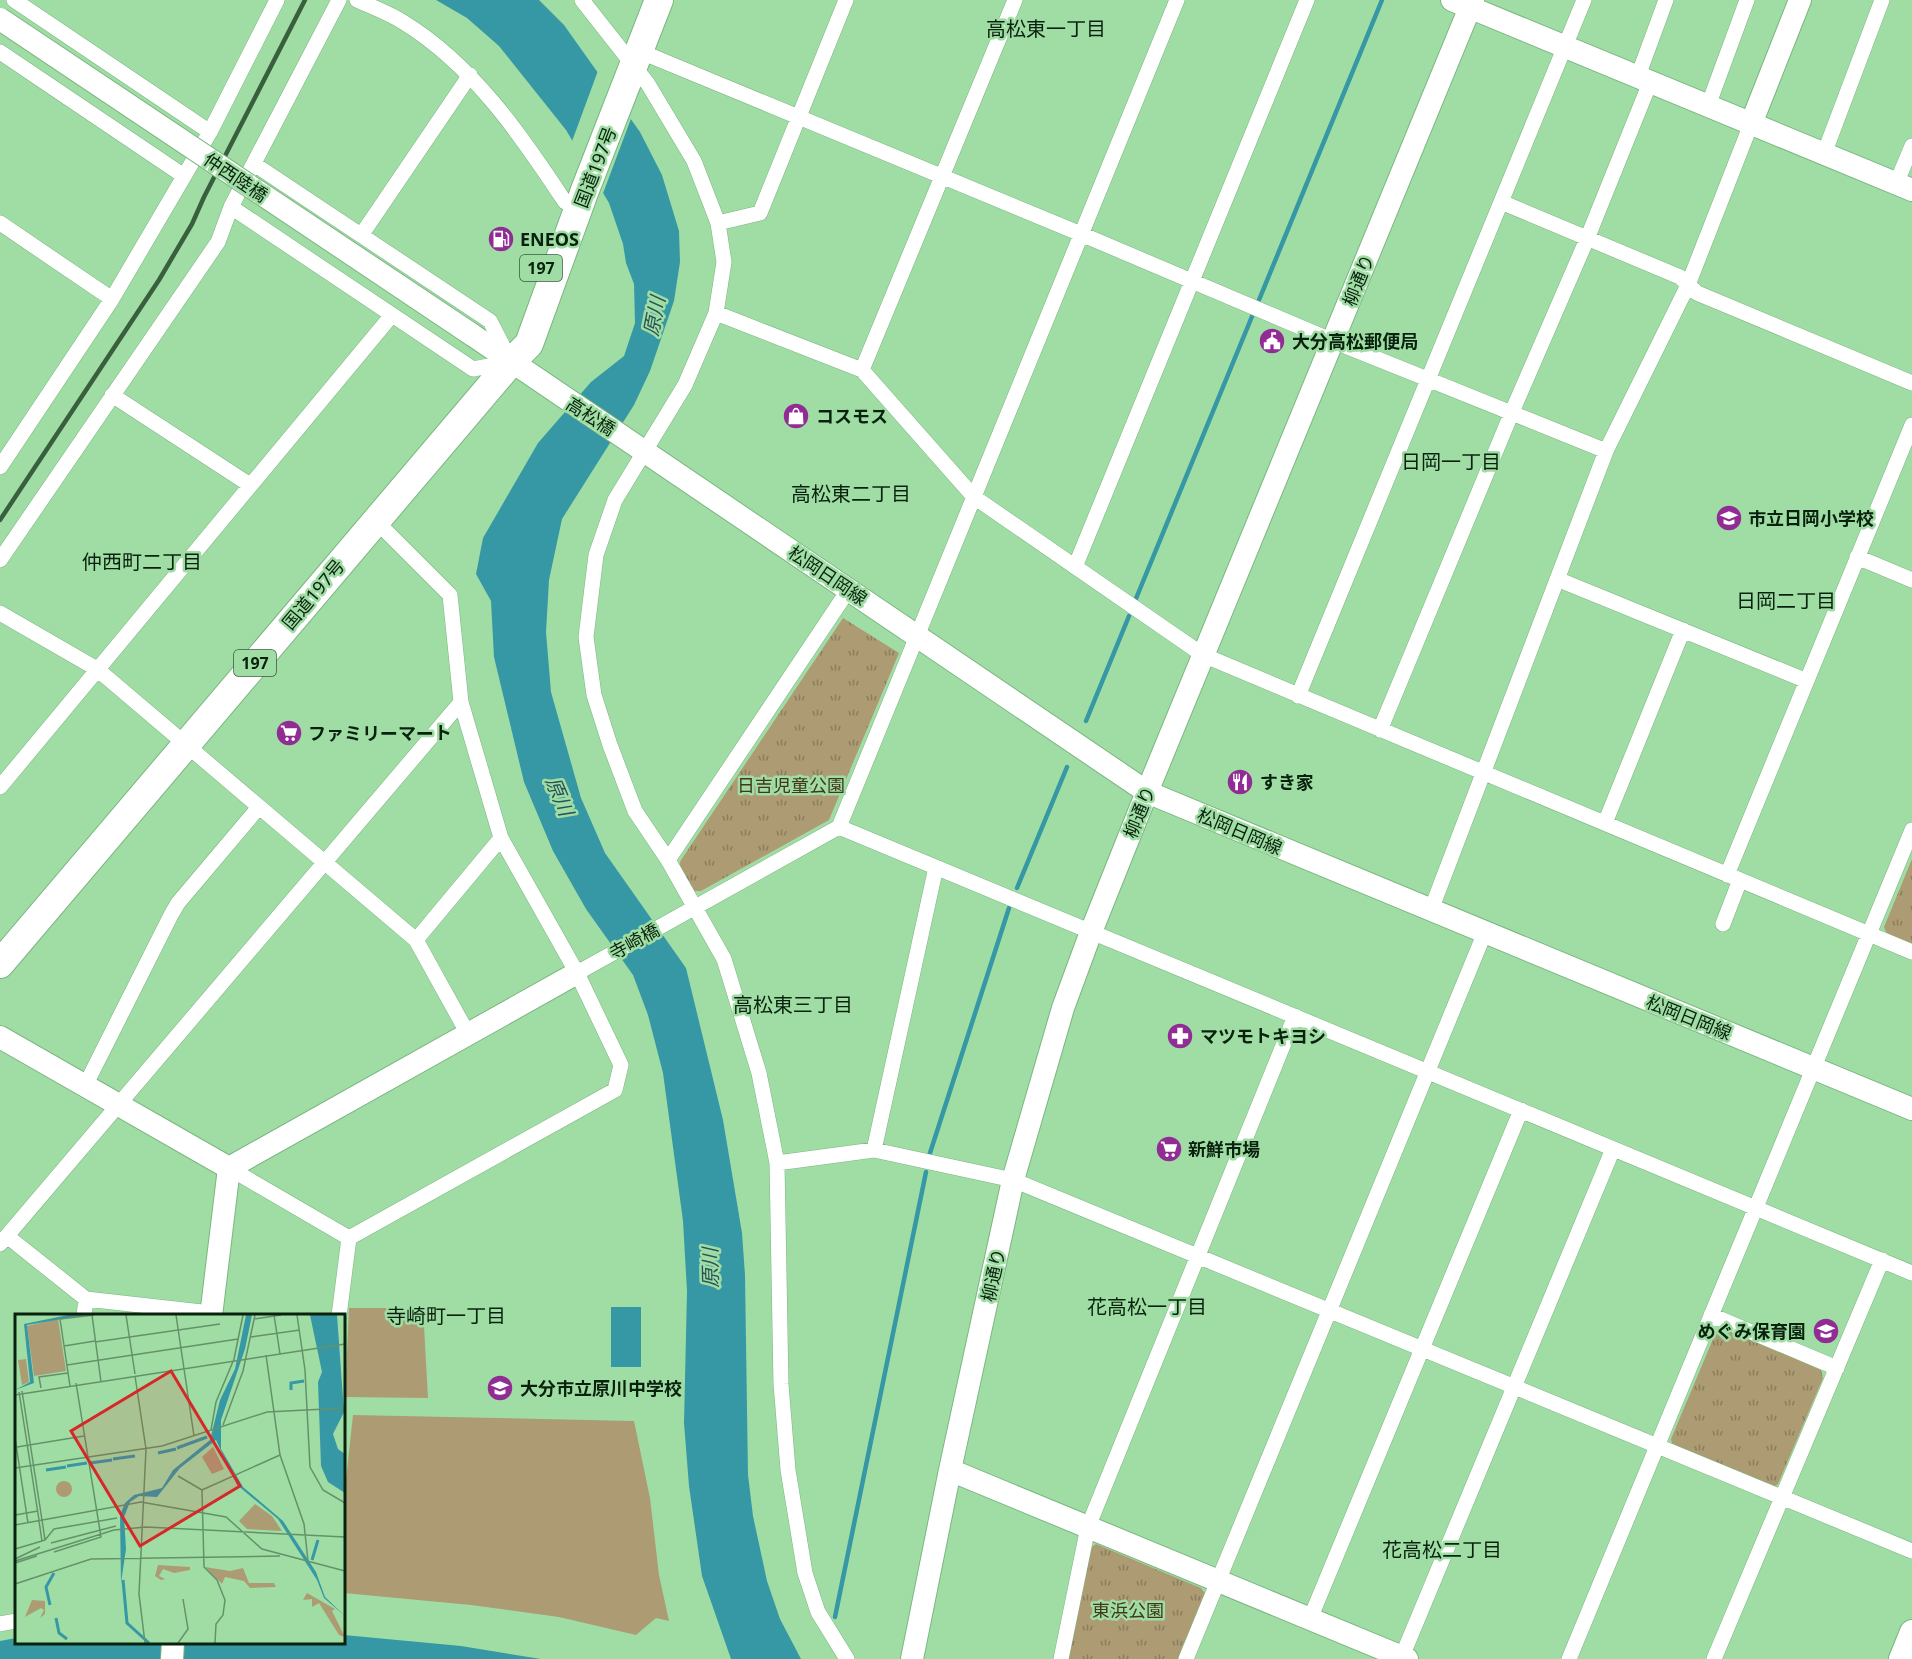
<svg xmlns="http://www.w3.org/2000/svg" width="1912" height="1659" font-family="'Noto Sans','Noto Sans JP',sans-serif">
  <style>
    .grass { fill: url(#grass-tufts) }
    .pitch { fill: #ad9b73 }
    .water { fill: #3698a4 }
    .pier { fill: #a0dda5 }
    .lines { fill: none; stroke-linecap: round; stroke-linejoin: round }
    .stream { stroke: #3698a4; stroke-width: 4.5 }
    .street-casing { stroke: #7bb680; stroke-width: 16 }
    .secondary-casing { stroke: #7bb680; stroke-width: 24 }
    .primary-casing { stroke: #7bb680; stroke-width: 26 }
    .highway-casing { stroke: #7bb680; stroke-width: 30 }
    .street { stroke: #fff; stroke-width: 15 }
    .secondary { stroke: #fff; stroke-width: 22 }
    .primary { stroke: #fff; stroke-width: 24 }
    .highway { stroke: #fff; stroke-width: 28 }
    .rail { stroke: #3a5f3e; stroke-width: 4.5 }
    .secondary-bridge-casing { stroke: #7bb680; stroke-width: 24; stroke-linecap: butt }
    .secondary-bridge { stroke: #fff; stroke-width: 22 }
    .labels { text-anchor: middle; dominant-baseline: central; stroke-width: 5; stroke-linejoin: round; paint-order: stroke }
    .shield { fill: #a0dda5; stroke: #365a3b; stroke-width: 1.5 }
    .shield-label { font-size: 16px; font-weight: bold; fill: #09220d }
    .street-label { font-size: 18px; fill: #09220d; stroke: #a0dda5 }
    .poi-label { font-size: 18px; font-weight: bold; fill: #09220d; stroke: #a0dda5; text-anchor: start }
    .park-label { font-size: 18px; fill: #433619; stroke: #a0dda5 }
    .neighbourhood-label { font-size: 20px; fill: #09220d; stroke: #a0dda5 }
    .water-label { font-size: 20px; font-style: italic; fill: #285359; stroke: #a0dda5 }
    .inset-river { fill: none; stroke: #3698a4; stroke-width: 3 }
    .inset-road { fill: none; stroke: #649268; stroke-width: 1.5 }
    .view { fill: #d62828; fill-opacity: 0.15; stroke: #d62828; stroke-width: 3 }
    .inset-edge { fill: none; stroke: #09220d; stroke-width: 3 }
  </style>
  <defs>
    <pattern id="grass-tufts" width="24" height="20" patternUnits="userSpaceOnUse" patternTransform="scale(1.5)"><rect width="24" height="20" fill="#ad9b73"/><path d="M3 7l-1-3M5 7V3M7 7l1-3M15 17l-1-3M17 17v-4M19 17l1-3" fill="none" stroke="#8b7e5d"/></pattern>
  </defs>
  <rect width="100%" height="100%" fill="#a0dda5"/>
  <path class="grass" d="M843,618L899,653L829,820L701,891H694L679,865L681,860Z
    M1912,859V944L1887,934L1884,927Z
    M1725,1328L1821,1370L1823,1378L1778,1484L1772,1488L1673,1448L1671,1439L1716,1332Z
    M1096,1544L1201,1588L1205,1593L1178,1659H1068L1090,1548Z"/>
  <path class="pitch" d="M349,1308H423L428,1398L345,1397Z
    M353,1415L634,1421L650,1498L659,1575L669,1621L656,1618L636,1635L559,1617L471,1605L344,1593V1498Z"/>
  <path class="water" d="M436,0H539L564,25L640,132L662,175L679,231L680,262L674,301L650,371L634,405L562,519L549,580L546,632L551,692L581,798L605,853L686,968L723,1120L742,1233L745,1275L748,1475L753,1516L767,1581L780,1619L801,1659H731L702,1576L689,1486L684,1423L687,1291L683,1221L663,1073L648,1015L633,975L586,909L553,851L524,782L494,657L491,601L476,574L483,538L538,443L591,382L624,356L635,323L634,284L626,263L623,244L609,203L566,130L499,46L467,18Z
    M611,1307H641V1367H611Z
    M344,1635L461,1646L541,1659H0V1641L16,1638V1642H344Z"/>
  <path class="pier" d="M599,68L632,116L602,196L571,144Z"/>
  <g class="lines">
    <path class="stream" d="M1259,300L1382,0
      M1135,601L1253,314
      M1086,721L1129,616
      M1017,888L1067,767
      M930,1153L1009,908
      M835,1617L926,1172"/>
    <defs>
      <path id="street" d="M14,0L210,132
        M357,0C372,7 389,13 403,22C473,65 521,135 565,202
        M582,0L648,84L694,161L718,223L724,262L716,313L685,385L615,500L596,555L586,637L594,695L610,745L635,811L668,860L724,959L759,1073L777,1163L781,1384L788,1470L805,1573L818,1612L847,1659
        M639,51L1081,234L1333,341L1606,451
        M0,52L184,176
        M1708,106L1747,0
        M1824,154L1882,0
        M1896,184L1912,146
        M1501,202L1680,277L1697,293L1912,383
        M231,207L473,369L511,362L490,321L254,164
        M0,223L112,299
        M718,223L760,213L846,0
        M362,234L470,75
        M716,313L862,370L974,497L1203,655L1912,952
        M862,370L1015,0
        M112,395L250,485
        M0,467L112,299L210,132L277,0
        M1857,557L1912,580
        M0,560L218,242L231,207L339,0
        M1075,567L1307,0
        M1557,579L1807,681
        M0,613L97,669L416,940L468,1034
        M1298,696L1584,0
        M1380,730L1512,412L1587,239L1647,90L1641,68L1666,0
        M0,787L392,315
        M1605,823L1683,630
        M839,827L1912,1273
        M668,860L849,589
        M1727,875L1912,425
        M1431,910L1606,451L1688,285L1751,124
        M1723,924L1740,880
        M416,940L501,838
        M577,973L839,827L1177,0
        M85,1086L171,915L178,903L259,807
        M874,1150L936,867
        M777,1163L874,1150L1013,1180L1912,1551
        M229,1168L349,1238
        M7,1236L86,1299L211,1313
        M349,1238L615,1090L621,1065L577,973L501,838L461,702L450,595L376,521
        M0,1244L461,702
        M1711,1315L1837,1368
        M84,1316L86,1299
        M339,1316L349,1238
        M1310,1619L1521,1110
        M0,1624L16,1621
        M1061,1659L1088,1527L1295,1016
        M1186,1659L1485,932
        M1401,1659L1613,1149
        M1569,1659L1912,830
        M1714,1659L1882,1260"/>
      <path id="secondary" d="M1452,0L1912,190
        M1751,124L1800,0
        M471,334L1147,792L1912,1109
        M0,1037L229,1168
        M229,1168L577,973
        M211,1316L229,1168
        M950,1470L1407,1659
        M172,1659L173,1642
        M912,1659L950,1470L1013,1180L1063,1008L1091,932L1147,792L1473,0"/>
      <path id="primary" d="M1901,1659L1912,1632"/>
      <path id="highway" d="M0,964L511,362L529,344L585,190L659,0"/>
    </defs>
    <use href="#street" class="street-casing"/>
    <use href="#secondary" class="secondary-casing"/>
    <use href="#primary" class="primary-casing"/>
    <use href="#highway" class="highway-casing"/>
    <use href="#street" class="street"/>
    <use href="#secondary" class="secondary"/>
    <use href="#primary" class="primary"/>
    <use href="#highway" class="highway"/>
    <path class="rail" d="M0,520L159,280L192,224L204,197L305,0"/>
    <defs>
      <path id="secondary-bridge" d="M0,19L471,334"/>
    </defs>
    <use href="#secondary-bridge" class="secondary-bridge-casing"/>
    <use href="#secondary-bridge" class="secondary-bridge"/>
  </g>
  <defs>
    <symbol id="fuel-disc" viewBox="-11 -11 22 22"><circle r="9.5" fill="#902c93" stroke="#a0dda5"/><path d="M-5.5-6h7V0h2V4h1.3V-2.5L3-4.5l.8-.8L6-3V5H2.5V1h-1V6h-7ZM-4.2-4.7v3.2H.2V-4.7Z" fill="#fff"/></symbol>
    <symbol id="civic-disc" viewBox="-11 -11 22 22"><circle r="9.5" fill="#902c93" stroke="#a0dda5"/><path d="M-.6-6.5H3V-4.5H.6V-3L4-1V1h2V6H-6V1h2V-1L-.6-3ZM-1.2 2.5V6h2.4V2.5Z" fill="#fff"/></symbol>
    <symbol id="shop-disc" viewBox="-11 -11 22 22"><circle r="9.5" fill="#902c93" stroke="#a0dda5"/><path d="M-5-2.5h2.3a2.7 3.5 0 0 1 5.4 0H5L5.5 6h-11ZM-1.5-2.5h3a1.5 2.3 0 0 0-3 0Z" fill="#fff"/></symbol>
    <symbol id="school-disc" viewBox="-11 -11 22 22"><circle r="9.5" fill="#902c93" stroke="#a0dda5"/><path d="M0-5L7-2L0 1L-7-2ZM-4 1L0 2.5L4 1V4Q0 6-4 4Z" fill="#fff"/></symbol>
    <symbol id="supermarket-disc" viewBox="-11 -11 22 22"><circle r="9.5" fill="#902c93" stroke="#a0dda5"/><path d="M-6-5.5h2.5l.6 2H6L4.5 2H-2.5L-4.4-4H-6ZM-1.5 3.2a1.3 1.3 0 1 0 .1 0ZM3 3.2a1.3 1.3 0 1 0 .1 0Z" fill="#fff"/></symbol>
    <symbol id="restaurant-disc" viewBox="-11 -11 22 22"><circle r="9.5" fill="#902c93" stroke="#a0dda5"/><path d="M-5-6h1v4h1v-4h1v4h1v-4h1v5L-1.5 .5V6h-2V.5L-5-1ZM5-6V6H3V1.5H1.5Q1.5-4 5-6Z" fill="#fff"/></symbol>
    <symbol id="pharmacy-disc" viewBox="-11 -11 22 22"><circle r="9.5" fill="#902c93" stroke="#a0dda5"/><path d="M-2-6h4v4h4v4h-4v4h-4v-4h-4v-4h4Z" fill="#fff"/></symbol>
  </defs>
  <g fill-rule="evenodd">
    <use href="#fuel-disc" x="486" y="224" width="30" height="30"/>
    <use href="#civic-disc" x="1257" y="326" width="30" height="30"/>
    <use href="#shop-disc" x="781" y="401" width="30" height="30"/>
    <use href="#school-disc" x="1714" y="503" width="30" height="30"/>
    <use href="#supermarket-disc" x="274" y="718" width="30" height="30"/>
    <use href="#restaurant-disc" x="1225" y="767" width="30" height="30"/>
    <use href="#pharmacy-disc" x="1165" y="1021" width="30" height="30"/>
    <use href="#supermarket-disc" x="1154" y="1134" width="30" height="30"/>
    <use href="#school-disc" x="1811" y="1316" width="30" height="30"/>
    <use href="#school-disc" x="485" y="1373" width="30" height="30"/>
  </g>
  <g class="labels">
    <g class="shield">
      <rect x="520" y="255" width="42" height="26" rx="4.5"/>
      <rect x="234" y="650" width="42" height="26" rx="4.5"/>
    </g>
    <g class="shield-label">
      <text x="541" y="268">197</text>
      <text x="255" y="663">197</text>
    </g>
    <g class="street-label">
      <text transform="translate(595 167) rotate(-69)">国道197号</text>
      <text transform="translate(236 177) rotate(34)">仲西陸橋</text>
      <text transform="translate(1358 280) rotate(-68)">柳通り</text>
      <text transform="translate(591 416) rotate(33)">高松橋</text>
      <text transform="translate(828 575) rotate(34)">松岡日岡線</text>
      <text transform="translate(313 594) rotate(-50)">国道197号</text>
      <text transform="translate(1139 812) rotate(-68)">柳通り</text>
      <text transform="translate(1240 831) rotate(23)">松岡日岡線</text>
      <text transform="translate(634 941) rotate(-29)">寺崎橋</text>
      <text transform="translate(1689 1017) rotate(22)">松岡日岡線</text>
      <text transform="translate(993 1275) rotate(-78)">柳通り</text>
    </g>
    <g class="poi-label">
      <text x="520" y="239">ENEOS</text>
      <text x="1292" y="341">大分高松郵便局</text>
      <text x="816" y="416">コスモス</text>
      <text x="1748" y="518">市立日岡小学校</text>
      <text x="308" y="733">ファミリーマート</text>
      <text x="1260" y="782">すき家</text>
      <text x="1200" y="1036">マツモトキヨシ</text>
      <text x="1188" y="1149">新鮮市場</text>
      <text x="1806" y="1331" text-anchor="end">めぐみ保育園</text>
      <text x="520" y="1388">大分市立原川中学校</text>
    </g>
    <g class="park-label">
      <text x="791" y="785">日吉児童公園</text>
      <text x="1128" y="1610">東浜公園</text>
    </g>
    <g class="neighbourhood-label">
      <text x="1046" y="28">高松東一丁目</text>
      <text x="1451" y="461">日岡一丁目</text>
      <text x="851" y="493">高松東二丁目</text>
      <text x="142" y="561">仲西町二丁目</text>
      <text x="1786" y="600">日岡二丁目</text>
      <text x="793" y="1004">高松東三丁目</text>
      <text x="1147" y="1306">花高松一丁目</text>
      <text x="446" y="1315">寺崎町一丁目</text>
      <text x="1442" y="1549">花高松二丁目</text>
    </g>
    <g class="water-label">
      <text transform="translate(654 316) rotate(-79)">原川</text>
      <text transform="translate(560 796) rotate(67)">原川</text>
      <text transform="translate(710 1268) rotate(-91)">原川</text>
    </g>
  </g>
  <g transform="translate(15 1314)">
    <rect width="330" height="330" fill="#a0dda5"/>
    <path d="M43,5L51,57L19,62L12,12ZM41 175a8 8 0 1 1 16 0a8 8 0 1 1-16 0ZM240,190L257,202L267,217L232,215L224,207Z" fill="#ad9b73"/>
    <path d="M11,45L14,68L7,71L3,46ZM143,251L175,253V256L159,259L148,255L144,262L150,265L146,266L140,262ZM190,253L215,257L228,254L234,269H259L261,273L235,274L229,267L210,263L207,270ZM292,279L320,295L317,297L330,323L324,321L304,289L297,293V285L288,286ZM17,286L30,287V300L25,304L29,296L26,294L10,303Z" fill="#ad9b73"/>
    <path d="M47,43L49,56L24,60L22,47ZM198,133L209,155L197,160L187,143Z" fill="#ad9b73"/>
    <path d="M53,1H71L12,11L19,69L0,76L15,68L9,10ZM231,1H237L230,35L206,106V135L228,173L268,207L301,258L310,283L330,302L309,284L302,266L263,205L222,171L201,126L165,154L142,183L124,182L115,188L109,203L111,235L106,269L105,201L110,189L119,181L147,174L158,156L195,126L205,86L220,55ZM295,1H322L329,98L318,120L323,135L330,140V179L313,168L306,152L303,68L307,58Z" fill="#3698a4"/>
    <path class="inset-river" d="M276,76V69L289,67M162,134L192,123M143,139L161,135M98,145L120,142M75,149L97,146M52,152L72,149M31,156L51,153M297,246L303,226M108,266L112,309L134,329M35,291L31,273L39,259M41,304L44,319L52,325"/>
    <path class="inset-road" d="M77,1L86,68M111,1L120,60M161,1L179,122M259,1L265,40M282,1L290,56L295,153L308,176L330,189M239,5L266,1M236,23L285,16M80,28L205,10M49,32L80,27M251,41L265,141L289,210L293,247M52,51L223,25M120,62L131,135L124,280L130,329M55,72L45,5L79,1M26,74L24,63L53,59M7,77L27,206M4,78L24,206M0,81L330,30M208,111L228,57L240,1M196,116L201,88L219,45L228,1M0,124L13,209M2,133L69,122M0,154L147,132L252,98L330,94M163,162L187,176M187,176L189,253L202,266L210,286L208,301L201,310L200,329M187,176L265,141M0,201L23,197M24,207L27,227L30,226L27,206M0,211L126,188L211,203L247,235L330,257M30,226L39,215L102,204M36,229L101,212M0,235L27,227M39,238L86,223L61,69M0,245L25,233M0,247L99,216L131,213L330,223M0,249L22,242M0,270L76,245L265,242M163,329L173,315L168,285"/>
    <path class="view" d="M156,57L225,172L125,232L56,117Z"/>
    <rect width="330" height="330" class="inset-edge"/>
  </g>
</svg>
